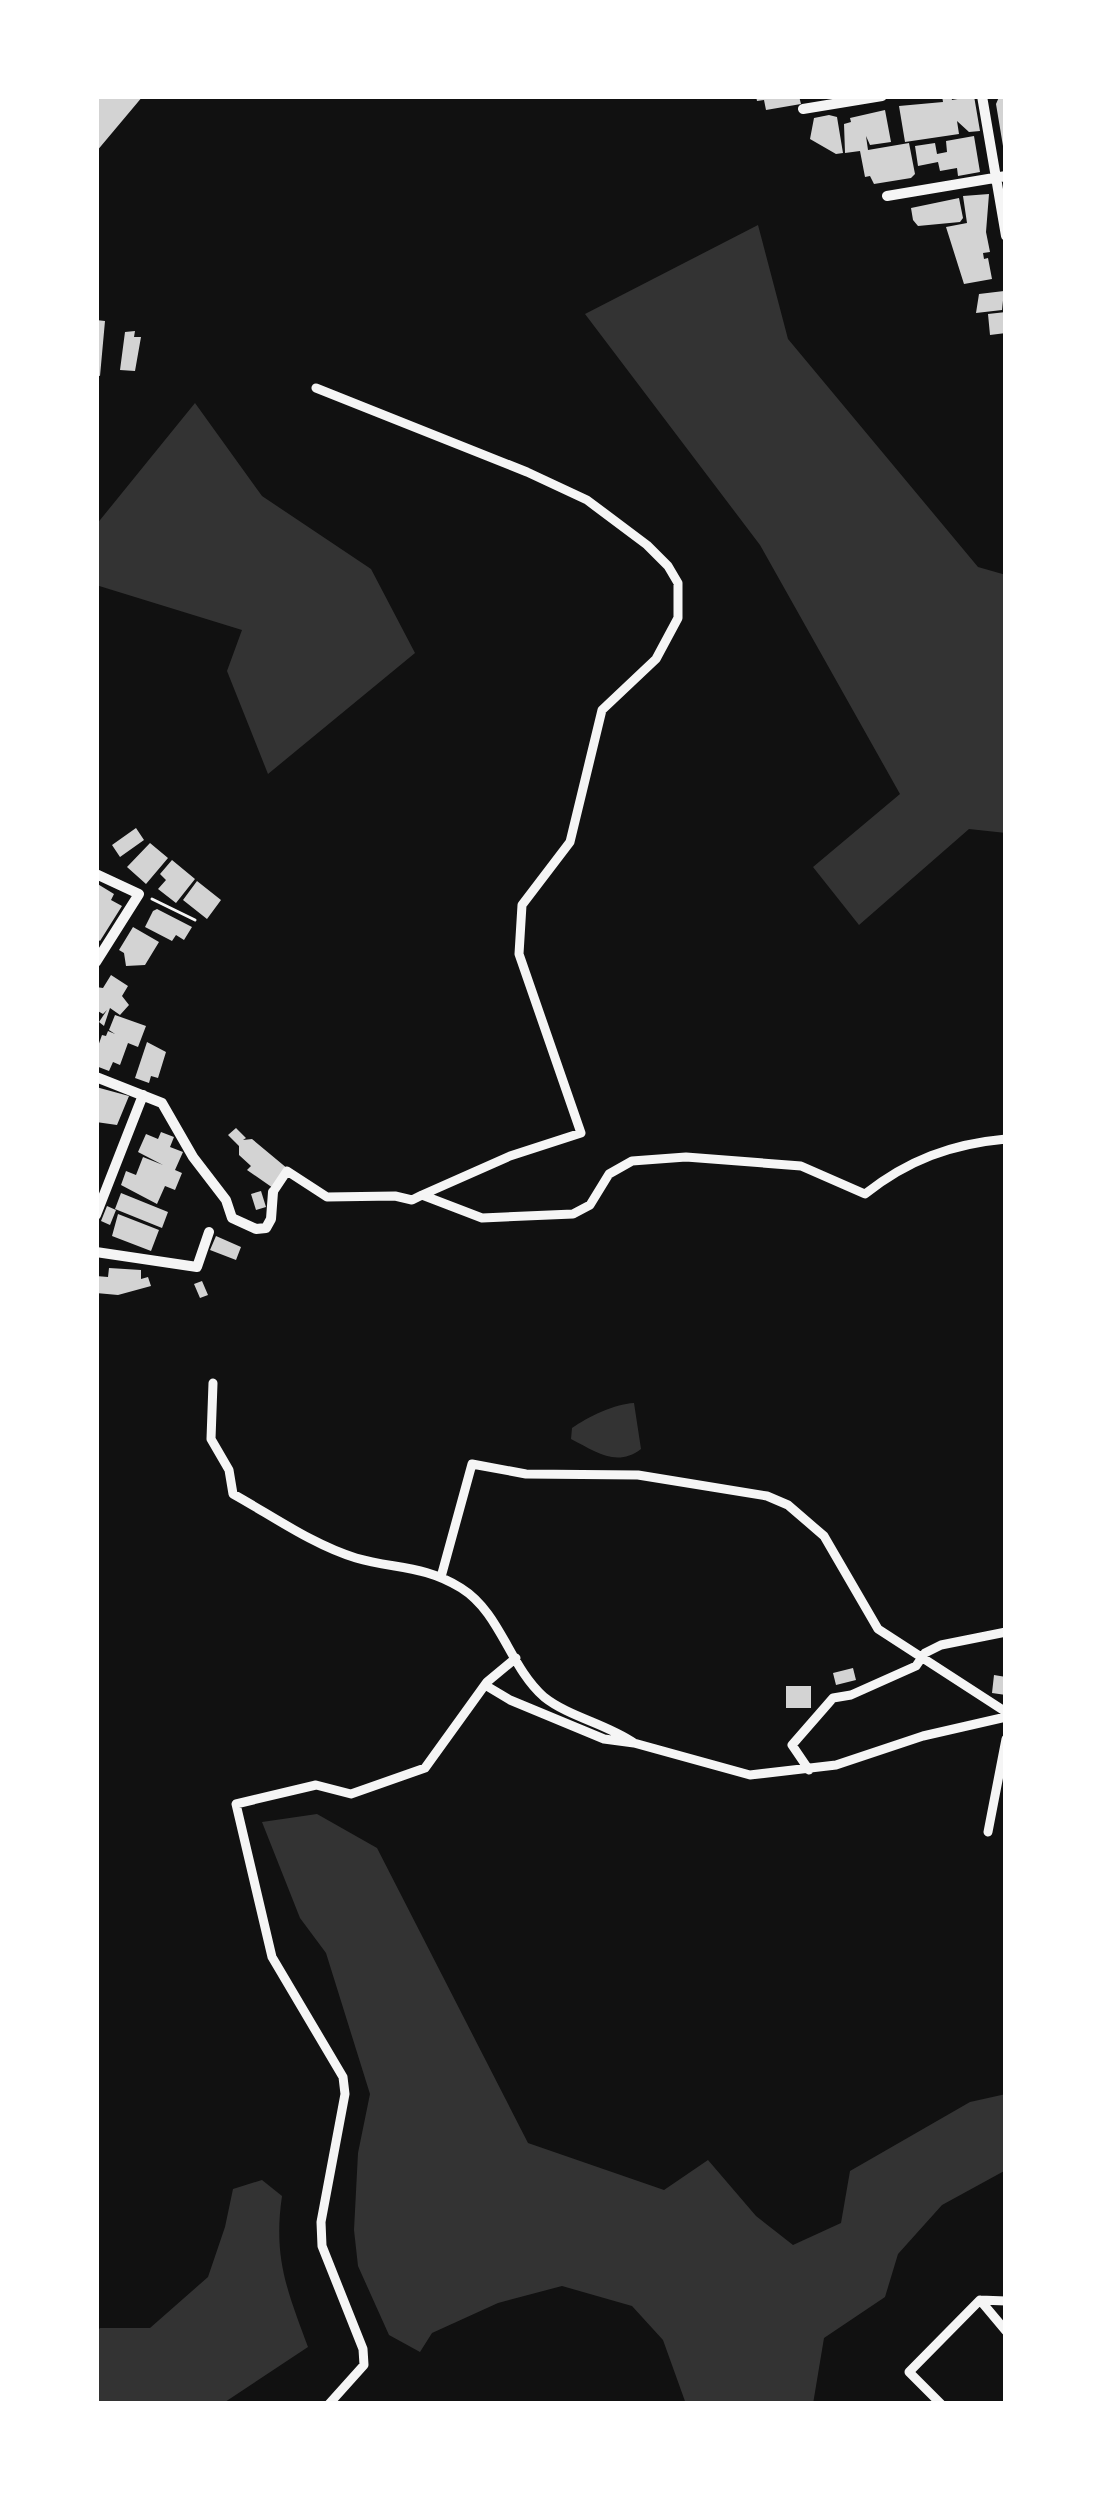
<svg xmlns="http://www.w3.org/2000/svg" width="1102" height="2500" font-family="'Nunito Sans',sans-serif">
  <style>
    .water { fill: #333 }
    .building { fill: #d3d3d3 }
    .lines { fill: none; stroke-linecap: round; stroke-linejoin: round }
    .path { stroke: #f5f5f5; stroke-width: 3 }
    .pedestrian { stroke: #f5f5f5; stroke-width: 9 }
    .minor { stroke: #f5f5f5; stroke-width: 10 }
  </style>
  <rect width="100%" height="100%" fill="#111"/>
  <path class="water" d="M758,225L788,339L978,567L1006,575V833L969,829L859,925L813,867L900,794L760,545L585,314Z
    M195,403L262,496L371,569L415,653L268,774L227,671L242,630L96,585V525Z
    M634,1403L641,1449C616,1468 595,1451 571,1439L572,1428C588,1417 614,1404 634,1403Z
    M317,1814L377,1848L528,2143L664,2190L708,2160L756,2216L793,2245L841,2223L850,2171L970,2102L1006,2094V2170L942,2205L898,2254L885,2297L824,2338L813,2404H686L663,2340L632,2306L562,2286L498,2303L432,2333L420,2352L389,2335L358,2266L354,2230L358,2153L370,2094L326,1953L300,1918L262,1822Z
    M262,2180L282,2196C273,2258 287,2290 308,2347L222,2404H96V2332L100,2328H150L208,2277L225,2227L233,2189Z"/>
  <path class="building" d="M96,96H143L96,152Z
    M756,96H799L801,104L766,110L764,100L757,101Z
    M942,96H951L952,100L974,96L980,131L969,132L957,121L959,134L905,142L899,106L943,102Z
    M1006,96V146H1003L996,104L999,97Z
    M885,110L891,142L870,145L866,136L868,150L909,143L915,174L911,178L874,184L870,176L865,177L860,151L845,153L844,124L851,122L850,118Z
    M829,115L837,117L843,153L836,154L810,139L814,118Z
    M974,136L980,172L958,176L957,168L940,171L938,162L918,166L915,146L935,143L937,154L947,152L946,141Z
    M989,194L986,232L990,252L983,253L984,259L988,258L992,279L964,284L946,227L967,223L963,196Z
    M959,198L963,218L960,222L918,226L913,220L911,208Z
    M1004,291L1002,310L976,313L979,294Z
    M1006,312V333L990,335L988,314Z
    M96,320L105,321L100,376L96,375Z
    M135,331L134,337H141L135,371L120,370L125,332Z
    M136,828L144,840L120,857L112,845Z
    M150,843L168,858L146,884L127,867Z
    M172,860L195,879L176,903L158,889L166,880L160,874Z
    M197,881L221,900L207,919L183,900Z
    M96,883L114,894L111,900L122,906L100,941L96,938Z
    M157,909L192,927L184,940L176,935L172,941L145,927L153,911Z
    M133,927L159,942L145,965L126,966L124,953L119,950Z
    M111,975L128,986L122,996L129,1005L120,1015L110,1008L104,1026L99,1022L107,1010L103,1014L96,1010V987L103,988Z
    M115,1015L146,1026L138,1047L128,1043L120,1065L113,1062L109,1071L96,1066V1052L102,1035L106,1036L108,1031L115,1034L109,1030Z
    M147,1042L166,1052L158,1078L151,1076L149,1083L135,1078Z
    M96,1087L129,1096L117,1125L96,1122Z
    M236,1128L246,1138L243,1140L252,1139L288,1169L273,1188L247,1170L251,1166L239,1155V1146L228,1135Z
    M161,1132L174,1137L170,1147L183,1152L175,1170L182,1173L175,1190L165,1186L157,1204L121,1185L126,1171L136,1175L143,1157L163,1165L138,1152L146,1134L158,1139Z
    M261,1191L266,1207L256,1210L251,1194Z
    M121,1193L168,1212L162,1228L115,1209Z
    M107,1206L116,1210L110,1225L101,1221Z
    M118,1214L159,1230L151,1251L112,1236Z
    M216,1236L241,1247L236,1260L210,1250Z
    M109,1268L141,1270V1279L148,1277L151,1286L118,1295L96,1293V1276L108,1277Z
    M202,1281L208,1295L200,1298L194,1284Z
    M853,1668L856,1680L836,1685L833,1673Z
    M994,1675L1006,1677V1695L992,1693Z
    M786,1686H811V1708H786Z"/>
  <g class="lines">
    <path class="path" d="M152,899L195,920"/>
    <path class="pedestrian" d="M316,388L527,472L587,500L647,545L668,566L678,583V618L656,659L602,710L570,842L522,905L519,954L581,1133L510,1156L422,1195
      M273,1192L287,1171L327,1197L395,1196L412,1200L422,1195L482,1218L573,1214L590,1205L609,1174L632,1161L686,1157L801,1166L865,1194C908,1160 951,1144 1006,1139
      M213,1383L211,1439L229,1470L233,1494C271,1515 313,1545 356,1558C394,1569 424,1565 461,1588C501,1613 509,1666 544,1697C569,1717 607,1724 634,1743
      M441,1577L472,1464L526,1474L638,1475L767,1496L788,1505L824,1536L878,1629L1006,1712
      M485,1685L510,1700L604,1739L634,1743L750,1775L836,1765L923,1736L1006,1717
      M809,1770L792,1745L833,1698L851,1695L916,1666L925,1653L941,1645L1006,1632
      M988,1832L1006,1739
      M980,2300L1006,2331
      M329,2404L364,2365L363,2349L322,2246L321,2222L345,2094L343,2077L272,1957L236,1804L316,1785L351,1794L425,1768L487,1682L516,1658
      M941,2404L909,2372L980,2300L1006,2301"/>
    <path class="minor" d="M982,96L1006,236
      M803,109L882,96
      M887,196L1006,176
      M96,874L139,894L96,962
      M96,1077L162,1103L193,1157L226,1200L232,1218L256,1229L266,1228L271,1219L273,1192
      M96,1215L143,1095
      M96,1252L197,1267L209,1232"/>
  </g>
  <rect width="1102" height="2500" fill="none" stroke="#ffffff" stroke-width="198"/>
</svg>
